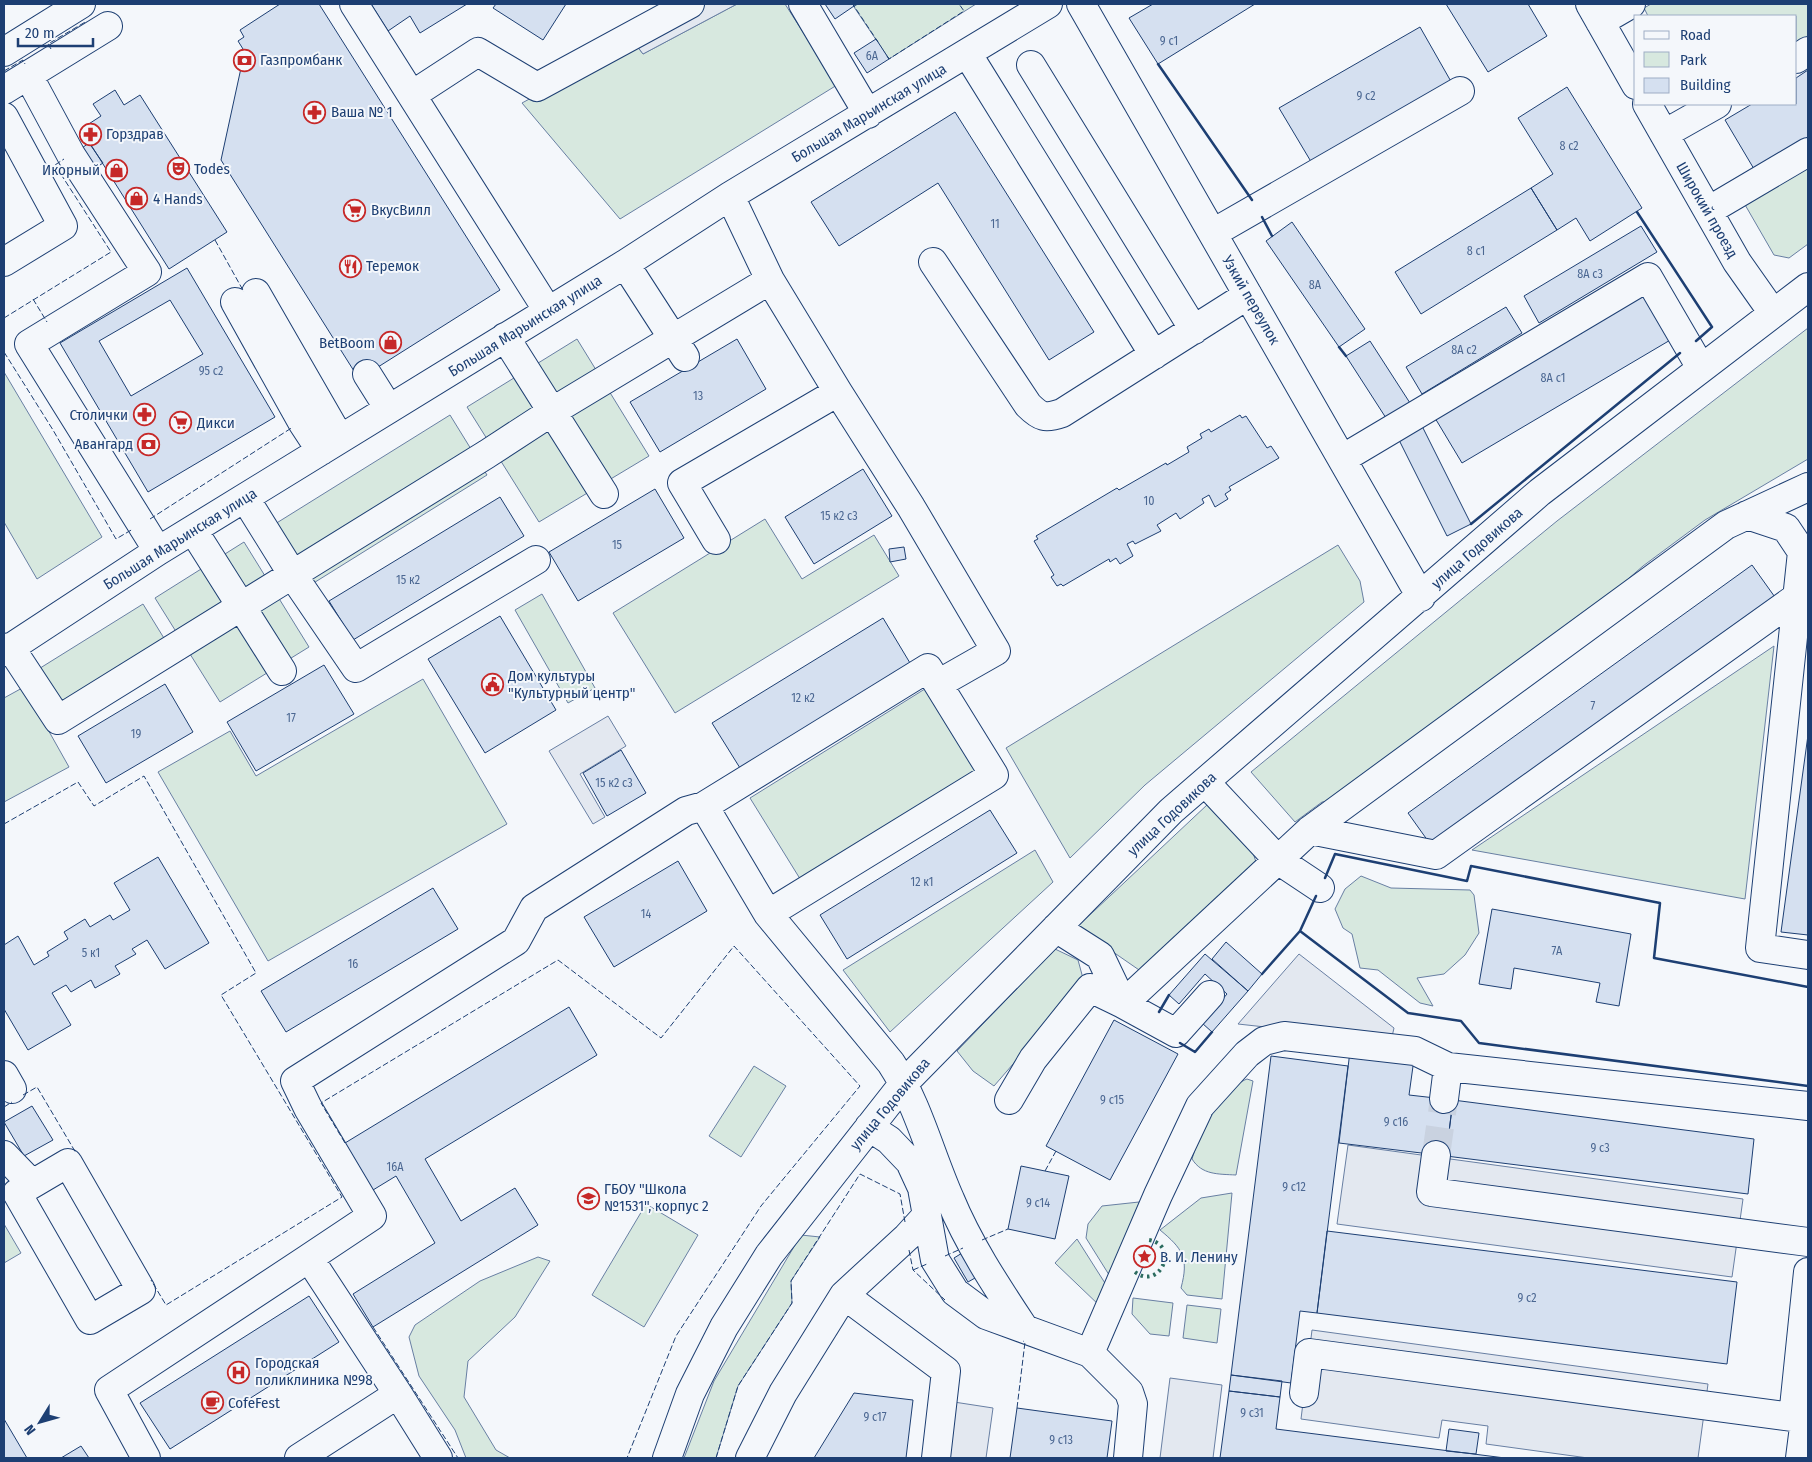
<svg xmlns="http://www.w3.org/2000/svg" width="1812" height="1462" font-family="'Fira Sans Condensed',sans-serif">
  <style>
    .green { fill: #d7e8df; stroke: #687fa3 }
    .parking { fill: #e3e8f0; stroke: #687fa3 }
    .building { fill: #d5e0f0; stroke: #1d3f73; fill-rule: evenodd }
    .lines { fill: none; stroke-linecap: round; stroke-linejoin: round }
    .minor-tunnel { stroke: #c9d2e0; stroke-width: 28; stroke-dasharray: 28 14; stroke-linecap: butt }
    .minor-casing { stroke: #1d3f73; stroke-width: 30 }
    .minor { stroke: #f4f7fb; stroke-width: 28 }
    .hedge { stroke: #2c6c60; stroke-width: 4; stroke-dasharray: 2.5 4; stroke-linecap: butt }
    .fence { stroke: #1d3f73; stroke-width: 1; stroke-dasharray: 6 2.5; stroke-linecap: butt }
    .wall { stroke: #1d3f73; stroke-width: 2.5 }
    .labels { text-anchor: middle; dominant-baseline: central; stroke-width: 4; stroke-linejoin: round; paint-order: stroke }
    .number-label { font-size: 12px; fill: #4b6792 }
    .poi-label { font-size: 15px; fill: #1d3f73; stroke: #f4f7fb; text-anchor: start }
    .street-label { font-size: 15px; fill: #1d3f73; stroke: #f4f7fb }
  </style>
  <rect width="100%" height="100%" fill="#f4f7fb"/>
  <path class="green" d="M737,4H785L837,85L620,219L522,103L634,42L643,54Z
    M852,4H976L889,59Z
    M1651,4H1808V40L1796,47V16H1648L1644,8Z
    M1808,165V244L1789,258L1774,255L1744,203Z
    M1808,328V459L1705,520L1643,566L1582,619L1468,696L1361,792L1351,799L1322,802L1295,822L1251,772L1557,521Z
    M577,339L649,456L539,522L467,407Z
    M4,372L102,537L37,579L4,522Z
    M450,415L487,475L312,584L275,524Z
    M765,519L802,579L874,535L899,576L675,713L613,613Z
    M244,542L309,647L220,702L155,598Z
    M1338,545L1360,581L1364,602L1145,785L1070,858L1006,748Z
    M542,594L595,688L568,703L515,610Z
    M143,604L170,648L57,718L29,675Z
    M1774,646L1745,899L1472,850Z
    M423,679L507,824L268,961L158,772L230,731L256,776Z
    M24,687L69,767L4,802V698Z
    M928,687L980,772L802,882L750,798Z
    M1208,804L1252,850L1258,868L1142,972L1077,927Z
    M1035,850L1053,882L890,1032L843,970Z
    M1361,876L1391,888L1470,890L1474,895L1479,933L1465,955L1444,974L1417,978L1433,1006L1420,1003L1378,970L1360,968L1352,934L1343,928L1335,909L1345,889Z
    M1055,949L1078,960L1084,982L994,1086L973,1071L957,1051Z
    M754,1066L786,1086L741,1157L709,1136Z
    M1247,1079L1253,1081L1236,1175C1218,1174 1202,1175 1192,1159C1195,1150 1197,1141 1201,1132C1207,1118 1232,1084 1247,1079Z
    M1232,1193L1222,1299L1187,1295L1181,1288C1189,1258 1183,1249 1160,1230L1201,1198Z
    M1139,1202L1144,1212L1111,1278L1086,1238L1088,1224L1102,1206Z
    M646,1204L698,1235L644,1327L592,1295Z
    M4,1224L21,1253L4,1263Z
    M801,1235L820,1237L791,1281L792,1303L738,1386L716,1458H684L714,1381Z
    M1077,1239L1110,1291L1101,1307L1055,1263Z
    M538,1257L550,1261L515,1317L468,1361L464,1397L496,1450L510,1458H466L455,1430L419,1376L409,1337L415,1325L480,1281Z
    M1133,1298L1173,1303L1169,1336L1150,1334L1132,1314Z
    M1187,1305L1221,1309L1217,1343L1183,1338Z"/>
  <path class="parking" d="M705,4H737L643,54L634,42Z
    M608,716L626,746L580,774L605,817L593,824L549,751Z
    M1299,954L1394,1028L1391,1041L1238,1024Z
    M1348,1145L1743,1199L1732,1277L1337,1224Z
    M1312,1330L1708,1384L1698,1458H1588L1486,1444L1488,1426L1442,1420L1439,1438L1301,1419Z
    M1170,1378L1222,1385L1213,1458H1160Z
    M954,1402L993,1408L986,1458H946Z"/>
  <path class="building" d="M280,4H319L500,290L359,379L221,160L241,68L246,65L238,52L243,49L238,41L244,37L240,30Z
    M371,4H467L420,33L410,16L388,31Z
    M496,4H566L543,40L493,8Z
    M825,4H852L854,6L835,19Z
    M1153,4H1255L1158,64L1129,18Z
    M1446,4H1528L1547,36L1488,72Z
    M1420,27L1453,85L1313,165L1279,108Z
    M876,39L889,59L867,73L854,53Z
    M1808,70V137L1754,169L1725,120L1752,104H1796V78Z
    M1567,87L1642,208L1590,241L1576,218L1557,230L1531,188L1553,174L1518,118Z
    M115,90L124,105L140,95L227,232L169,269L81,129L101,116L93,104Z
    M955,112L1094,332L1049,360L938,183L839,246L811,202Z
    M89,143L103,163L91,171L79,150Z
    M1531,188L1557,230L1421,314L1395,272Z
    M1292,222L1365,329L1339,347L1266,241Z
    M1641,226L1657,252L1539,323L1524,296Z
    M187,268L275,417L148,492L60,343ZM170,300L203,354L131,396L99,341Z
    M1645,294L1672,339L1462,463L1435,418Z
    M1506,307L1522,333L1422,394L1406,367Z
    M737,339L766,389L660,452L630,402Z
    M1370,341L1410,403L1386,418L1346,356Z
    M1240,415L1242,418L1246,416L1267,448L1271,446L1279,458L1229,487L1231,490L1225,494L1228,499L1215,507L1209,495L1202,499L1204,503L1180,519L1176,513L1157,525L1161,531L1135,544L1133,541L1127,544L1133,556L1120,564L1116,558L1110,562L1109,559L1063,586L1061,584L1057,586L1051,577L1054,575L1034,541L1038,539L1036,536L1117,488L1119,490L1166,463L1167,465L1189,452L1187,447L1202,438L1200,434L1209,429L1211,432Z
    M1422,426L1471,524L1447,536L1398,438Z
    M863,469L892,516L814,564L785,517Z
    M655,489L684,538L578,601L549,552Z
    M500,497L524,536L353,640L329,601Z
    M904,547L906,559L890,562L889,549Z
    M1752,565L1777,600L1433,848L1408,813Z
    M500,616L556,710L485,753L428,659Z
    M883,618L910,663L740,768L712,723Z
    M324,665L354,714L256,771L227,722Z
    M165,684L193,732L106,783L78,736Z
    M1808,735V935L1781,932Z
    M621,750L646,793L607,816L583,773Z
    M990,810L1017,853L847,959L820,915Z
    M158,857L209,943L165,969L147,940L132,949L136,954L115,966L120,974L95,988L91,980L71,992L66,985L52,993L71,1025L28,1050L4,1009V945L18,936L34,965L49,956L47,952L68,939L64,932L85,919L90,927L110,915L113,920L130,910L114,883Z
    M678,861L707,911L614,967L584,917Z
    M433,888L458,929L286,1032L261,991Z
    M1492,909L1631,934L1619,1006L1596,1002L1600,983L1514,968L1511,989L1479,984Z
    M1226,942L1262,974L1248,991L1212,959Z
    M1205,954L1248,991L1212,1032L1202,1023L1227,994L1205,974L1179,1004L1169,995Z
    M569,1007L597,1055L425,1159L461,1221L515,1188L538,1225L373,1327L353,1294L435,1243L396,1176L373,1190L345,1143Z
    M1114,1020L1178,1054L1110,1180L1046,1146Z
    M1350,1051L1414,1059L1409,1095L1453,1100L1446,1156L1339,1143Z
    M1271,1056L1348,1066L1317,1313L1300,1311L1291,1383L1231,1375Z
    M1453,1100L1754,1139L1748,1194L1446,1156Z
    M32,1106L53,1140L24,1156L4,1122Z
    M1021,1166L1069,1176L1055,1239L1008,1229Z
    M1327,1231L1737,1282L1727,1364L1317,1313Z
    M967,1250L982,1274L968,1282L954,1258Z
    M309,1296L339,1342L170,1449L140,1403Z
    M1231,1375L1282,1381L1280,1397L1229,1391Z
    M1229,1391L1280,1397L1276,1429L1505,1458H1220Z
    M854,1393L913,1400L906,1458H814Z
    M1017,1408L1112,1421L1107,1458H1010Z
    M4,1419L27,1458H4Z
    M1449,1429L1479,1433L1476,1454L1446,1451Z
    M81,1446L89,1458H61Z"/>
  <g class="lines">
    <path class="minor-tunnel" d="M1436,1155L1444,1099"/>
    <defs>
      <path id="minor" d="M354,4L548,311
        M803,4L868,114
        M1081,4L1421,597
        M1590,4L1636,85
        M1600,22L1631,4
        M4,52L81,4
        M967,53L1154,355
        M1796,59L1808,51
        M1031,65L1194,330
        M28,75L71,155L147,272L29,344L158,551
        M4,90L108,26
        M412,95L478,52L537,87L690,4
        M1647,104L1737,262L1773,313
        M4,117L63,226L4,262
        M1664,134L1717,104
        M730,196L770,280L838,392
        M1708,211L1808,152
        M1213,233L1460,91
        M933,262L1028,405C1040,417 1045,419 1062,413L1248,295
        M625,264L685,357
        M256,293L340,439
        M235,302L302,422L321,451
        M505,337L604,494
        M367,374L389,409
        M1342,459L1648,277L1701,368
        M245,498L296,580L356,668L536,560
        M1747,515L1786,528L1802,552L1760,948L1808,955
        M193,530L282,671
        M716,540L682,483L838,392L911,507L996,651L938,684
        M10,647L58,720L487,454L553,411L770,280
        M4,652L158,551L625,264L730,196L1048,4
        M1205,782L1278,860L1320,888
        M704,806L928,668L994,775L768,914
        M1310,830L1436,855L1797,597
        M1056,928L1100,956L1123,1004L1176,1033L1210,995
        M4,1075L12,1089
        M1444,1099L1448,1067
        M1009,1100L1033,1059L1090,988L1123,1004L1310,830L1726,525L1808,487
        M869,1127L889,1140L910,1162L922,1188L935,1260L955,1292L986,1315L1090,1353L1129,1392L1133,1404L1128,1458
        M4,1155L32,1184
        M1436,1155L1431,1192L1808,1242
        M68,1163L141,1290L90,1320L17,1193Z
        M309,1258L372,1216L308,1108L295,1081L516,941L534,908L686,811L704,806L768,914L891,1063C918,1104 930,1154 950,1199C969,1245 997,1287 1024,1328
        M844,1295L946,1371L936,1458
        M1090,1353L1158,1195L1200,1106L1247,1054L1264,1041L1284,1036L1415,1051L1448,1067L1808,1106
        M1304,1393L1309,1353L1808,1419
        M1793,1417L1808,1272
        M146,1458L109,1390L309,1258L398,1394
        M299,1458L398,1394L438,1458
        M667,1458L690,1394L724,1327L769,1255L904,1083L1171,811L1540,492L1808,287
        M750,1458L783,1393L844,1295L907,1237L927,1215
        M1800,1458L1805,1419"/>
    </defs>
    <use href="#minor" class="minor-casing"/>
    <use href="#minor" class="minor"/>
    <path class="hedge" d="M1135,1272C1160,1291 1180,1245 1149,1240"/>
    <path class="fence" d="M858,4L854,6L878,42
      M51,49L48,44L87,21
      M887,56L889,59L964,11L959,4
      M4,71L23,60L25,64
      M215,240L244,292
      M33,299L47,322
      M4,318L111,252L55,165L64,159
      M4,352L53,430L116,539L133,529
      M150,519L293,427
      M4,824L78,782L94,806L144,776L256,973L221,995L342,1197L166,1305L151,1280
      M23,1095L37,1087L76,1153
      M4,1107L12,1102
      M345,1143L321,1103L558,960L661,1038L734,946L860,1086L761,1206L676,1336L627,1458
      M1045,1171L1056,1151
      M982,1240L1008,1229
      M909,1250L913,1270L945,1300
      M945,1256L963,1248
      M913,1270L927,1264
      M373,1327L458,1458
      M1017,1408L1025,1342L1023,1341
      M716,1458L738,1386L792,1303L791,1281L860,1174L900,1194L905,1222"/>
    <path class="wall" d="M1158,64L1252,200
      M1637,212L1712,327L1696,341
      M1262,217L1272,236
      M1339,347L1346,356
      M1471,524L1680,353
      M1325,878L1335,854L1467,881L1471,866L1660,903L1654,958L1808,987
      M1300,931L1408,1013L1461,1021L1479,1043L1808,1086
      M1262,974L1300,931L1316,896
      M1159,1012L1169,995
      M1180,1043L1195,1052L1212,1032"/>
  </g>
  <defs>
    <symbol id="bank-ring" viewBox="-11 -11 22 22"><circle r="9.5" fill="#f4f7fb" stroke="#c62828" stroke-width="1.5"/><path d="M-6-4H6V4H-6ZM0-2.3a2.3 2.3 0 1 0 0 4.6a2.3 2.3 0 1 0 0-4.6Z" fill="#c62828"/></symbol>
    <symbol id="pharmacy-ring" viewBox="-11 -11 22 22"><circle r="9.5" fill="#f4f7fb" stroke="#c62828" stroke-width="1.5"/><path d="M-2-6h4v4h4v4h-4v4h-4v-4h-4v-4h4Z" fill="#c62828"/></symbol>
    <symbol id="theatre-ring" viewBox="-11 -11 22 22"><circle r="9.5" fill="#f4f7fb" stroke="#c62828" stroke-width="1.5"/><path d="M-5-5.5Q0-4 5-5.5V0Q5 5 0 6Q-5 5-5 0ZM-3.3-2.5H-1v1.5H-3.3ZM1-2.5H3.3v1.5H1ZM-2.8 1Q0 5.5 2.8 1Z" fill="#c62828"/></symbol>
    <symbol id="shop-ring" viewBox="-11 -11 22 22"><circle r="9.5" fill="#f4f7fb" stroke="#c62828" stroke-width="1.5"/><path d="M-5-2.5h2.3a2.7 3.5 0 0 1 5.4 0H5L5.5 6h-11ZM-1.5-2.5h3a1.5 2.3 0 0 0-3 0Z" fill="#c62828"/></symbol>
    <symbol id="supermarket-ring" viewBox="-11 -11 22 22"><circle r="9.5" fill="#f4f7fb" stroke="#c62828" stroke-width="1.5"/><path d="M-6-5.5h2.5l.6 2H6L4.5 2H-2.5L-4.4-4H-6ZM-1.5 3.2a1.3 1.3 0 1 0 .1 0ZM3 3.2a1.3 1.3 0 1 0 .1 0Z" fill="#c62828"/></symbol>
    <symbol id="restaurant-ring" viewBox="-11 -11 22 22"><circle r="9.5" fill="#f4f7fb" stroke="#c62828" stroke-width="1.5"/><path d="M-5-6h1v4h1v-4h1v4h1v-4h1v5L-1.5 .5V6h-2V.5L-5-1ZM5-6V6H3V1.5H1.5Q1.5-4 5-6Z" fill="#c62828"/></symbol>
    <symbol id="civic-ring" viewBox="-11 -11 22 22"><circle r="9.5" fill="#f4f7fb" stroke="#c62828" stroke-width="1.5"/><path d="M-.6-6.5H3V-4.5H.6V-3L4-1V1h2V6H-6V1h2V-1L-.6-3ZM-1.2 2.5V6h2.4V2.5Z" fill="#c62828"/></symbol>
    <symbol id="school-ring" viewBox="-11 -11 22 22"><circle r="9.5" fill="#f4f7fb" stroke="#c62828" stroke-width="1.5"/><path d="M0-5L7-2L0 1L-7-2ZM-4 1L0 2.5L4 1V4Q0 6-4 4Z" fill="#c62828"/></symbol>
    <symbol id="sight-ring" viewBox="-11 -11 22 22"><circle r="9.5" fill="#f4f7fb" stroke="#c62828" stroke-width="1.5"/><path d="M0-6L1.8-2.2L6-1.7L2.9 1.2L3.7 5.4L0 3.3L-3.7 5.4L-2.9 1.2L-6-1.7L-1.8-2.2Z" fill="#c62828"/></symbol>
    <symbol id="hospital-ring" viewBox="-11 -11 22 22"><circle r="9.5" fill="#f4f7fb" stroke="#c62828" stroke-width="1.5"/><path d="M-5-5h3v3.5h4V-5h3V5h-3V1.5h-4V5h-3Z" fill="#c62828"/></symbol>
    <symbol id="cafe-ring" viewBox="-11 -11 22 22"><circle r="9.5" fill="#f4f7fb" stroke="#c62828" stroke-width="1.5"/><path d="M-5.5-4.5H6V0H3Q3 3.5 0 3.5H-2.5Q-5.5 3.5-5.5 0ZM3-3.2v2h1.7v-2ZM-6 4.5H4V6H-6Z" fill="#c62828"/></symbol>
  </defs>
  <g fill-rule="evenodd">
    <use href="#bank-ring" x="232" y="48" width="25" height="25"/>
    <use href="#pharmacy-ring" x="302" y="100" width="25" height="25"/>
    <use href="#pharmacy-ring" x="78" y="122" width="25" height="25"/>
    <use href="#theatre-ring" x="166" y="156" width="25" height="25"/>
    <use href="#shop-ring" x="104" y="158" width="25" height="25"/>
    <use href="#shop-ring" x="124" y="186" width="25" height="25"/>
    <use href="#supermarket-ring" x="342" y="198" width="25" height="25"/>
    <use href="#restaurant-ring" x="338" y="254" width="25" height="25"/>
    <use href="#shop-ring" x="378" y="330" width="25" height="25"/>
    <use href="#pharmacy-ring" x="132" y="402" width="25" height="25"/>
    <use href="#supermarket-ring" x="168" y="410" width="25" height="25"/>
    <use href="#bank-ring" x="136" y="432" width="25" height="25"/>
    <use href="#civic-ring" x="480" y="672" width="25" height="25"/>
    <use href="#school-ring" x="576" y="1186" width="25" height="25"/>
    <use href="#sight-ring" x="1132" y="1244" width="25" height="25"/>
    <use href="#hospital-ring" x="226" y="1360" width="25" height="25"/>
    <use href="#cafe-ring" x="200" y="1390" width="25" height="25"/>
  </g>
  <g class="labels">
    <g class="number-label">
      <text x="1169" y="41">9 с1</text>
      <text x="872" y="56">6А</text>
      <text x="1366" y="96">9 с2</text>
      <text x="1569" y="146">8 с2</text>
      <text x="995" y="224">11</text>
      <text x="1476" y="251">8 с1</text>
      <text x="1590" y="274">8А с3</text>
      <text x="1315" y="285">8А</text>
      <text x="1464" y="350">8А с2</text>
      <text x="211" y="371">95 с2</text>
      <text x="1553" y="378">8А с1</text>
      <text x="698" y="396">13</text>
      <text x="1149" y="501">10</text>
      <text x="839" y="516">15 к2 с3</text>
      <text x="617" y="545">15</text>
      <text x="408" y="580">15 к2</text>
      <text x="803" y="698">12 к2</text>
      <text x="1593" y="706">7</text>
      <text x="291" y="718">17</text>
      <text x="136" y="734">19</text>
      <text x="614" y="783">15 к2 с3</text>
      <text x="922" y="882">12 к1</text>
      <text x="646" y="914">14</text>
      <text x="1557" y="951">7А</text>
      <text x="91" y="953">5 к1</text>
      <text x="353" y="964">16</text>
      <text x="1112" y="1100">9 с15</text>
      <text x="1396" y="1122">9 с16</text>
      <text x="1600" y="1148">9 с3</text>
      <text x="395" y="1167">16А</text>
      <text x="1294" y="1187">9 с12</text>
      <text x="1038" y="1203">9 с14</text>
      <text x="1527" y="1298">9 с2</text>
      <text x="1252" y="1413">9 с31</text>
      <text x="875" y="1417">9 с17</text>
      <text x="1061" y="1440">9 с13</text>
    </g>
    <g class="poi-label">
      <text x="260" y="60">Газпромбанк</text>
      <text x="331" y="112">Ваша № 1</text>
      <text x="106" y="134">Горздрав</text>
      <text x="194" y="169">Todes</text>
      <text x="100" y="170" text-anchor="end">Икорный</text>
      <text x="153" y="199">4 Hands</text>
      <text x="371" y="210">ВкусВилл</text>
      <text x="366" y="266">Теремок</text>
      <text x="375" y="343" text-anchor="end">BetBoom</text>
      <text x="128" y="415" text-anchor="end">Столички</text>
      <text x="197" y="423">Дикси</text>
      <text x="133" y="444" text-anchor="end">Авангард</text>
      <text x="508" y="676">Дом культуры<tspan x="508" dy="17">"Культурный центр"</tspan></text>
      <text x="604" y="1189">ГБОУ "Школа<tspan x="604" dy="17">№1531", корпус 2</tspan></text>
      <text x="1160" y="1257">В. И. Ленину</text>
      <text x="255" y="1363">Городская<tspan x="255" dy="17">поликлиника №98</tspan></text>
      <text x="228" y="1403">CofeFest</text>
    </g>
    <g class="street-label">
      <text transform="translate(869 113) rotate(-31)">Большая Марьинская улица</text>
      <text transform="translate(1707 210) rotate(60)">Широкий проезд</text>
      <text transform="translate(1251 300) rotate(60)">Узкий переулок</text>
      <text transform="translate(525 326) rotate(-32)">Большая Марьинская улица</text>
      <text transform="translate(180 539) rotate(-32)">Большая Марьинская улица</text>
      <text transform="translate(1477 548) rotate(-41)">улица Годовикова</text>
      <text transform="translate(1172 814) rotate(-43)">улица Годовикова</text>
      <text transform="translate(890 1104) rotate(-50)">улица Годовикова</text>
    </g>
  </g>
  <rect width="1812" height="1462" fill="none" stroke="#1d3f73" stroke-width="10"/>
  <rect x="1634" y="15" width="162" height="90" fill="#f4f7fb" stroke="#9eadc5"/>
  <rect x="1644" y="31" width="25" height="8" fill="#f4f7fb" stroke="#9eadc5"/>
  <text x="1680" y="40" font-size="15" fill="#1d3f73">Road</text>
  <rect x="1644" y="52" width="25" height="15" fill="#d7e8df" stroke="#9eadc5"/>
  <text x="1680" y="65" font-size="15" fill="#1d3f73">Park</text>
  <rect x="1644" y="78" width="25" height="15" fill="#d5e0f0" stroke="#9eadc5"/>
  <text x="1680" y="90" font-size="15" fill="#1d3f73">Building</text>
  <g transform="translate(40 1422) rotate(233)" stroke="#f4f7fb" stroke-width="4" paint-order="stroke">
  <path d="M0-4L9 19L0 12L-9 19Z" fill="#1d3f73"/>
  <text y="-8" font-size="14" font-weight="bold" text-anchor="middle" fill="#1d3f73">N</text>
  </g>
  <path d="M18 38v8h75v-8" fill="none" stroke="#1d3f73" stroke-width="2.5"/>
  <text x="25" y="38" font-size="15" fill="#1d3f73" stroke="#f4f7fb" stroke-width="4" paint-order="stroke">20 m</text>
</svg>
